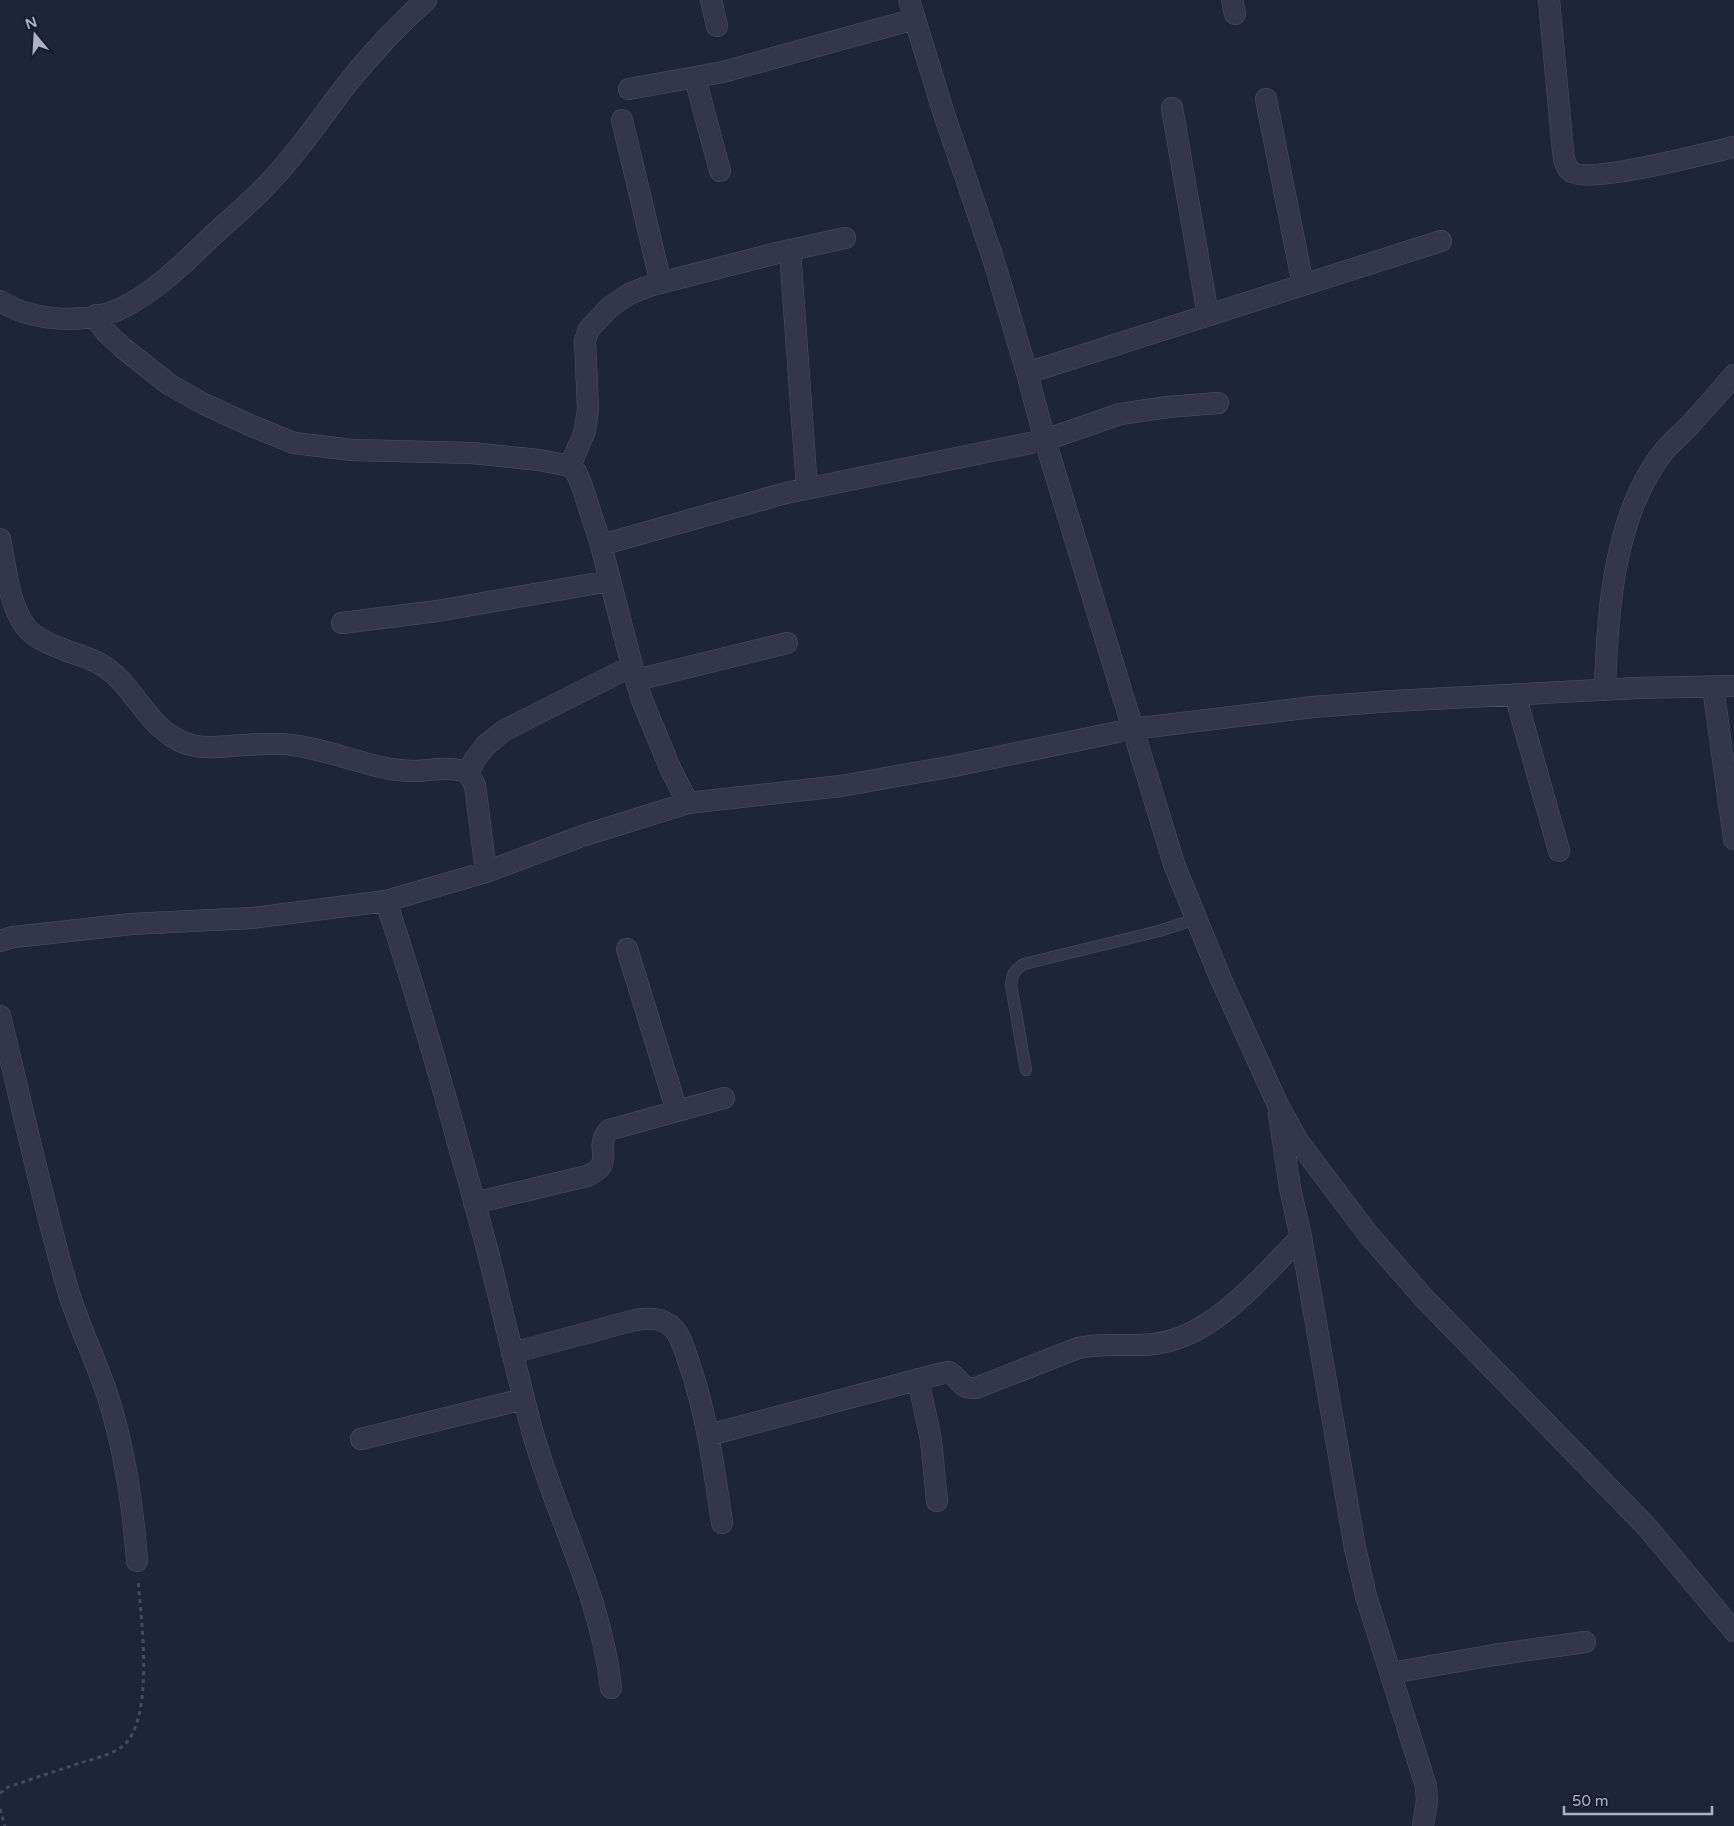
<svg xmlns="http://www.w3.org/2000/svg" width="1734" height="1826" font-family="'Varela Round',sans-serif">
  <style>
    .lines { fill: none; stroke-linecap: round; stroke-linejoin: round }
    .lane-casing { stroke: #4d5264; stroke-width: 12 }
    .street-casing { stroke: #4d5264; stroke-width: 22 }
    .path { stroke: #3e4f57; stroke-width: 3; stroke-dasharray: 4 4; stroke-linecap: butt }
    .lane { stroke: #333749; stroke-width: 11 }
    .street { stroke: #333749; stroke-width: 21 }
  </style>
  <rect width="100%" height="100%" fill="#1f2539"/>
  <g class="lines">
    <defs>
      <path id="lane" d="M1026,1070L1011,985C1012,974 1015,969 1024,964L1159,931L1196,919"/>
      <path id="street" d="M711,0L717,26
        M909,0L944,114L993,258L1027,373L1045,440L1174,864L1220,977L1278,1105L1298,1141L1368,1234L1423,1297L1646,1526L1734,1631
        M1232,0L1235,14
        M1549,0L1563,151C1564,158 1565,168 1572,172C1591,184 1707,153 1734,147
        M695,78L720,171
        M629,89L723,72L915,19
        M1266,99L1303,285
        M1172,108L1208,315
        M622,120L661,283
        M790,251L807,488
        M0,301C34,322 89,325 124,307C157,290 183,264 210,238C237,213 265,190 288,161C308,138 325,113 343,89C368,57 396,27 426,0
        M96,315L99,323L106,332L123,348L170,385L204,404L252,426L294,443L352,450L472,453L539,460L570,466L576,472L582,486L601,545L632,666L642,700L671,770L688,803
        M1027,373L1441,241
        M570,466L585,431L588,409L585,341L589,329L610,307L629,294L652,285L777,253L845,238
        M0,539C6,567 8,602 25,626C33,637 47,643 60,648C75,655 91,657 105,667C132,685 145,720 173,737C191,749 210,748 231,746C251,745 272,742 292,745C326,749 357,763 391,769C398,770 406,771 414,771C428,771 458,764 469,775C471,778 473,782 475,785L486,872
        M601,545L786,493L1045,440L1120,414L1168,407L1218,403
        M342,623L437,611L610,581
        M636,680L787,643
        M1713,687L1734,839
        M1605,690C1607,613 1614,512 1665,450C1672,442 1681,434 1689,426C1704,409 1720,392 1734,375
        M1515,694L1559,851
        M468,774L475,759L486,745L505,730L632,666
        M386,901C423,1013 454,1127 485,1241C502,1306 516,1372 534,1437C559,1523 601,1597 611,1688
        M0,941L13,937L42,934L131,924L252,918L386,901L486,872L582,836L688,803L841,786L954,766L1132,729L1313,707L1393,701L1637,688L1734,686
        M627,949L677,1111
        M0,1016C22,1106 42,1198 67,1287C78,1325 96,1360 108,1397C125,1451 133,1505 137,1561
        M1279,1114L1290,1188L1301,1237L1355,1548L1366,1596L1426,1786L1427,1801L1423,1826
        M474,1203L587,1176C618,1162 592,1148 609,1130L724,1098
        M512,1353L635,1320C649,1318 662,1317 673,1328C682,1337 685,1352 689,1363C707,1415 714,1469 722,1523
        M918,1379L931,1440L937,1501
        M709,1435L939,1374L949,1372C961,1380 960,1389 976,1388L1078,1348C1103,1342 1128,1347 1154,1344C1214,1337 1261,1277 1301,1237
        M361,1439L524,1399
        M1391,1673L1494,1655L1585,1642"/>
    </defs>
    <use href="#lane" class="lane-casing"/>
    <use href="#street" class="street-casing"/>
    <path class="path" d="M0,1793L8,1787C32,1779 56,1771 80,1763C93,1759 108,1756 120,1748C156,1725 141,1618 138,1579
      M0,1809L5,1826"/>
    <use href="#lane" class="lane"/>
    <use href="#street" class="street"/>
  </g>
  <g transform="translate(35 35) rotate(342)" stroke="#181d2d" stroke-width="4" paint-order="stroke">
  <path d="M0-4L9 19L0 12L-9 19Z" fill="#adb1c6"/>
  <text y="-8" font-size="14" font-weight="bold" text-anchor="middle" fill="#adb1c6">N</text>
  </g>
  <path d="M1564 1806v8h148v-8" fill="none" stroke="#adb1c6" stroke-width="2.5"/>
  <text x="1572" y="1806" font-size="15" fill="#adb1c6" stroke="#181d2d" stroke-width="4" paint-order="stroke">50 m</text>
</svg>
